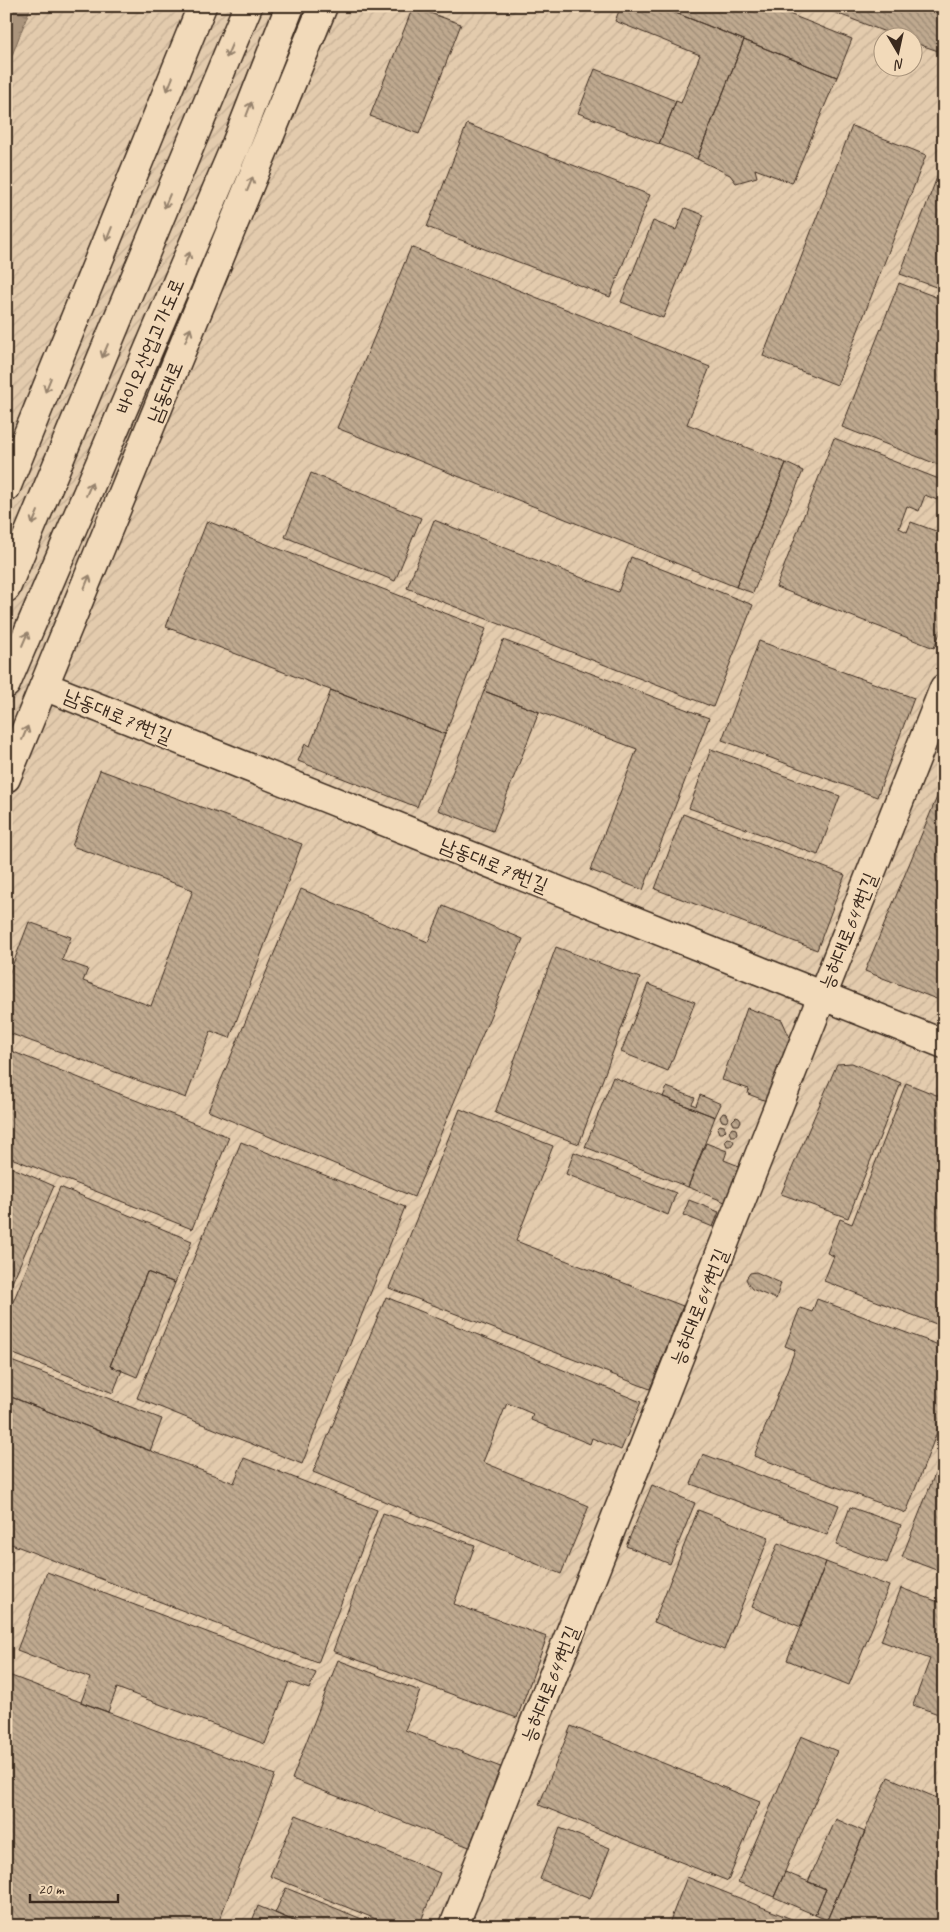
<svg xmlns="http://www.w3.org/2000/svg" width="950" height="1932" font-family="Caveat,'Poor Story',sans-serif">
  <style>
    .industrial { fill: url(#industrial-furrows); fill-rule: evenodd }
    .water { fill: url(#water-ripples); stroke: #7e6a56 }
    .building { fill: url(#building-back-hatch); stroke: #3b2a1e }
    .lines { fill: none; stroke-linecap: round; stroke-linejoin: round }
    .street-casing { stroke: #3b2a1e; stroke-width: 31 }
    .secondary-casing { stroke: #3b2a1e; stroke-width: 31 }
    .street { stroke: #f2daba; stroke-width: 28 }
    .secondary { stroke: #f2daba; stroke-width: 28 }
    .oneway { stroke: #96826c }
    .labels { text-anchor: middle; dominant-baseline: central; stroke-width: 4.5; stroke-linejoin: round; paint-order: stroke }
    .street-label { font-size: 20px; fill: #3b2a1e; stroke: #f2daba }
  </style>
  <defs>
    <pattern id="industrial-furrows" width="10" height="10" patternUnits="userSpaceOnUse" patternTransform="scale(1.25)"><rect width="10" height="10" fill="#e3cbad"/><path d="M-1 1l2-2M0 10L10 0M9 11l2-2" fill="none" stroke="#c4ae94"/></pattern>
    <pattern id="water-ripples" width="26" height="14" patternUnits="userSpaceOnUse" patternTransform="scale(1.25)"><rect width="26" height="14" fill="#aa947c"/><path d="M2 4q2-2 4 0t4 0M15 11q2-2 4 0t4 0" fill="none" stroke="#8c7965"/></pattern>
    <pattern id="building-back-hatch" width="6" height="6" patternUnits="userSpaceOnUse" patternTransform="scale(1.25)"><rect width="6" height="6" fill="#bfa98f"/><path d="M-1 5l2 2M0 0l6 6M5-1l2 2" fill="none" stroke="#9c8a74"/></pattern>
  </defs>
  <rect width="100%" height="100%" fill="#f2daba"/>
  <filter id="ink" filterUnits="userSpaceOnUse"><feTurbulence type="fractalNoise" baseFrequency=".02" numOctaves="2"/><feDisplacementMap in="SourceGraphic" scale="10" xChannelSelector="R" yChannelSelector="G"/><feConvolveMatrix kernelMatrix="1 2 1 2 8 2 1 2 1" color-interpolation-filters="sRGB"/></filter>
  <g filter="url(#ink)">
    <path class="industrial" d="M6,6H944V1926H6ZM882,38H912V68H882Z"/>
    <path class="water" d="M6,6H31L6,71Z"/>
    <path class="building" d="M621,6H658L744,40L697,159L659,144L676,101L681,103L700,55L615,21Z
      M658,6H769L852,39L837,77Z
      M818,6H944V53L912,42V38H901Z
      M413,7L461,24L419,134L370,116Z
      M744,40L837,77L792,183L755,169L757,177L736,183L730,175L697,159Z
      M595,69L676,101L659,144L578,113Z
      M467,124L650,195L610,297L427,227Z
      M852,126L926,155L837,385L763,356Z
      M944,159V290L900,274Z
      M685,208L704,215L663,318L621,302L653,221L676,230Z
      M411,247L710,367L687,424L786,463L736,587L337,428Z
      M899,283L944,300V467L842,427Z
      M834,438L944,481L937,500L925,495L919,511L907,506L899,528L907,532L911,522L944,534V623L934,648L776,587Z
      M786,463L803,471L753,593L736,587Z
      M311,473L421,518L395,581L285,537Z
      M434,520L618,592L631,557L753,605L713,707L407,588Z
      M207,521L486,629L445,734L166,627Z
      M503,640L709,718L643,890L590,870L637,749L484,691Z
      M759,641L914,698L877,797L722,740Z
      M331,690L445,734L417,807L298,761L305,744L310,746Z
      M484,691L539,712L493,831L438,810Z
      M711,749L840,796L818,855L689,808Z
      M100,770L302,844L230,1038L211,1031L186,1098L6,1032V982L29,922L71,937L62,960L88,969L83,981L151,1006L193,890L72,846Z
      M944,780V1002L865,971Z
      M683,814L845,875L817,950L655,889Z
      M301,889L428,942L443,906L523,939L414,1197L208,1111Z
      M556,947L640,978L579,1144L495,1113Z
      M648,984L695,1002L668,1071L621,1052Z
      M747,1008L782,1020L793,1045L769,1102L748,1094L749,1089L722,1080Z
      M6,1049L229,1137L192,1229L6,1156Z
      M852,1063L901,1083L848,1218L781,1194L837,1064Z
      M613,1077L715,1117L688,1187L585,1147Z
      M906,1083L944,1098V1327L824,1281L834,1256L827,1253L840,1219L852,1224Z
      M667,1087L695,1098L692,1104L696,1106L700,1095L721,1104L715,1117L663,1097Z
      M460,1109L553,1146L516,1241L683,1306L650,1389L389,1288Z
      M723,1113L727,1114L729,1118L726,1122L722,1121L720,1117Z
      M736,1117L739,1118L741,1121L739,1125H734L732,1121Z
      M720,1125L724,1126L726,1130L723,1133H719L717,1128Z
      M732,1128L736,1129L737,1133L735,1136H731L729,1132Z
      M728,1138L732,1139L734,1142L731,1146H727L725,1141Z
      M241,1142L405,1207L302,1464L137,1398Z
      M706,1143L727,1151L724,1160L739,1166L725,1202L688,1187Z
      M574,1152L676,1193L668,1215L566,1174Z
      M6,1165L54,1186L8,1292L6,1291Z
      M60,1187L192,1241L175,1283L147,1272L110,1366L122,1370L113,1393L6,1351V1319Z
      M689,1200L719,1212L713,1227L683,1215Z
      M147,1272L175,1283L137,1377L110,1366Z
      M756,1272L781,1283L776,1299L752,1289L749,1285L746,1279L750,1273Z
      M386,1297L641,1402L621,1450L592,1438L590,1444L531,1420L533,1414L507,1403L483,1462L589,1506L561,1574L313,1472Z
      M817,1299L944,1347V1414L906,1513L754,1456L795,1350L785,1346L800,1308L812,1312Z
      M6,1359L162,1419L150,1451L6,1395Z
      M6,1395L234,1483L244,1458L377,1510L318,1663L6,1542Z
      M944,1451V1573L902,1557Z
      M703,1454L839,1505L827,1535L691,1484Z
      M652,1485L695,1503L670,1564L626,1546Z
      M850,1507L901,1525L887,1563L836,1545Z
      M698,1510L769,1537L724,1650L654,1622Z
      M383,1513L475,1545L454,1604L547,1637L517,1718L333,1651Z
      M778,1543L826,1562L801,1627L752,1607Z
      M826,1562L889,1586L849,1685L787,1660Z
      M47,1572L316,1673L309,1689L289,1682L265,1744L117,1688L108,1712L81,1702L90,1678L17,1650Z
      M901,1588L944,1604V1716L913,1705L930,1659L881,1641Z
      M338,1660L420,1691L405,1730L503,1768L472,1848L292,1779Z
      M6,1674L275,1775L217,1926H6Z
      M571,1726L760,1802L728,1881L539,1805Z
      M801,1736L837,1751L774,1897L738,1882Z
      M888,1777L944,1801V1926H841L827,1920Z
      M296,1815L440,1873L419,1926H393L270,1876Z
      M836,1819L865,1832L827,1920L815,1915L826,1889L808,1882Z
      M560,1828L610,1848L590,1899L540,1879Z
      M785,1872L826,1889L815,1915L774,1897Z
      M687,1877L809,1926H668Z
      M286,1888L379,1926H306L275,1913Z
      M258,1906L275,1913L306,1926H250Z"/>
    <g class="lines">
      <defs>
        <path id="street" d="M44,686L944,1044
          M454,1926L944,688"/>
        <path id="secondary" d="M6,488L202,6
          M6,588L248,6
          M6,684L236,144L290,6
          M6,778L323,6"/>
      </defs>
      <use href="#street" class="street-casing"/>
      <use href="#secondary" class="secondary-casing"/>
      <use href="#street" class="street"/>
      <use href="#secondary" class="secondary"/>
    </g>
    <defs><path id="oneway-shaft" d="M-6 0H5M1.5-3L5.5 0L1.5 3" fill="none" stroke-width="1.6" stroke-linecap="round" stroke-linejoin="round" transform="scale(1.25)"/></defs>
    <g class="oneway">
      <use href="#oneway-shaft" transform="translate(229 51) rotate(113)"/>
      <use href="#oneway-shaft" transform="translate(170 84) rotate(112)"/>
      <use href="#oneway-shaft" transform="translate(249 109) rotate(-69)"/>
      <use href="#oneway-shaft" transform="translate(250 184) rotate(-68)"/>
      <use href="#oneway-shaft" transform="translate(167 201) rotate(113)"/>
      <use href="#oneway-shaft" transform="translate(109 234) rotate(112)"/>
      <use href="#oneway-shaft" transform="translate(187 259) rotate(-67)"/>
      <use href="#oneway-shaft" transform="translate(188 335) rotate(-68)"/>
      <use href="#oneway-shaft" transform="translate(105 351) rotate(113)"/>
      <use href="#oneway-shaft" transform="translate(48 385) rotate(112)"/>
      <use href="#oneway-shaft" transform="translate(89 489) rotate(-67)"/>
      <use href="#oneway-shaft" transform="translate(35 518) rotate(113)"/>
      <use href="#oneway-shaft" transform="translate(87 582) rotate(-68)"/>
      <use href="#oneway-shaft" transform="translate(25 639) rotate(-67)"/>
      <use href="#oneway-shaft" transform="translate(25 733) rotate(-67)"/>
    </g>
  </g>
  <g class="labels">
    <g class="street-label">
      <text transform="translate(150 346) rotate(-67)">바이오산업고가도로</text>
      <text transform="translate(165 392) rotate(-68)">남동대로</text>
      <text transform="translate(118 716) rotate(22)">남동대로79번길</text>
      <text transform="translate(494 865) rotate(22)">남동대로79번길</text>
      <text transform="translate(848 931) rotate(-68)">능허대로649번길</text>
      <text transform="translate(699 1307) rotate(-68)">능허대로649번길</text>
      <text transform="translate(550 1684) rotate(-68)">능허대로649번길</text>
    </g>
  </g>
  <rect width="950" height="1932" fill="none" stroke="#f2daba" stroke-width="25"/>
  <rect x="12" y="12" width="925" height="1907" fill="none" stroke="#3b2a1e" stroke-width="2" filter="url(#ink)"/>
  <g transform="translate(898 52) rotate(171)"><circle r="24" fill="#f2daba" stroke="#a9947c"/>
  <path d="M0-4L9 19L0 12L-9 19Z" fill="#3b2a1e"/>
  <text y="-8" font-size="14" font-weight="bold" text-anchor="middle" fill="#3b2a1e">N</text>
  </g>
  <path d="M30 1894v8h88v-8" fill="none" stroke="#3b2a1e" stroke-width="2.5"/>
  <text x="38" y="1894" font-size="15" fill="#3b2a1e" stroke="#f2daba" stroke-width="4" paint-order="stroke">20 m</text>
</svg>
